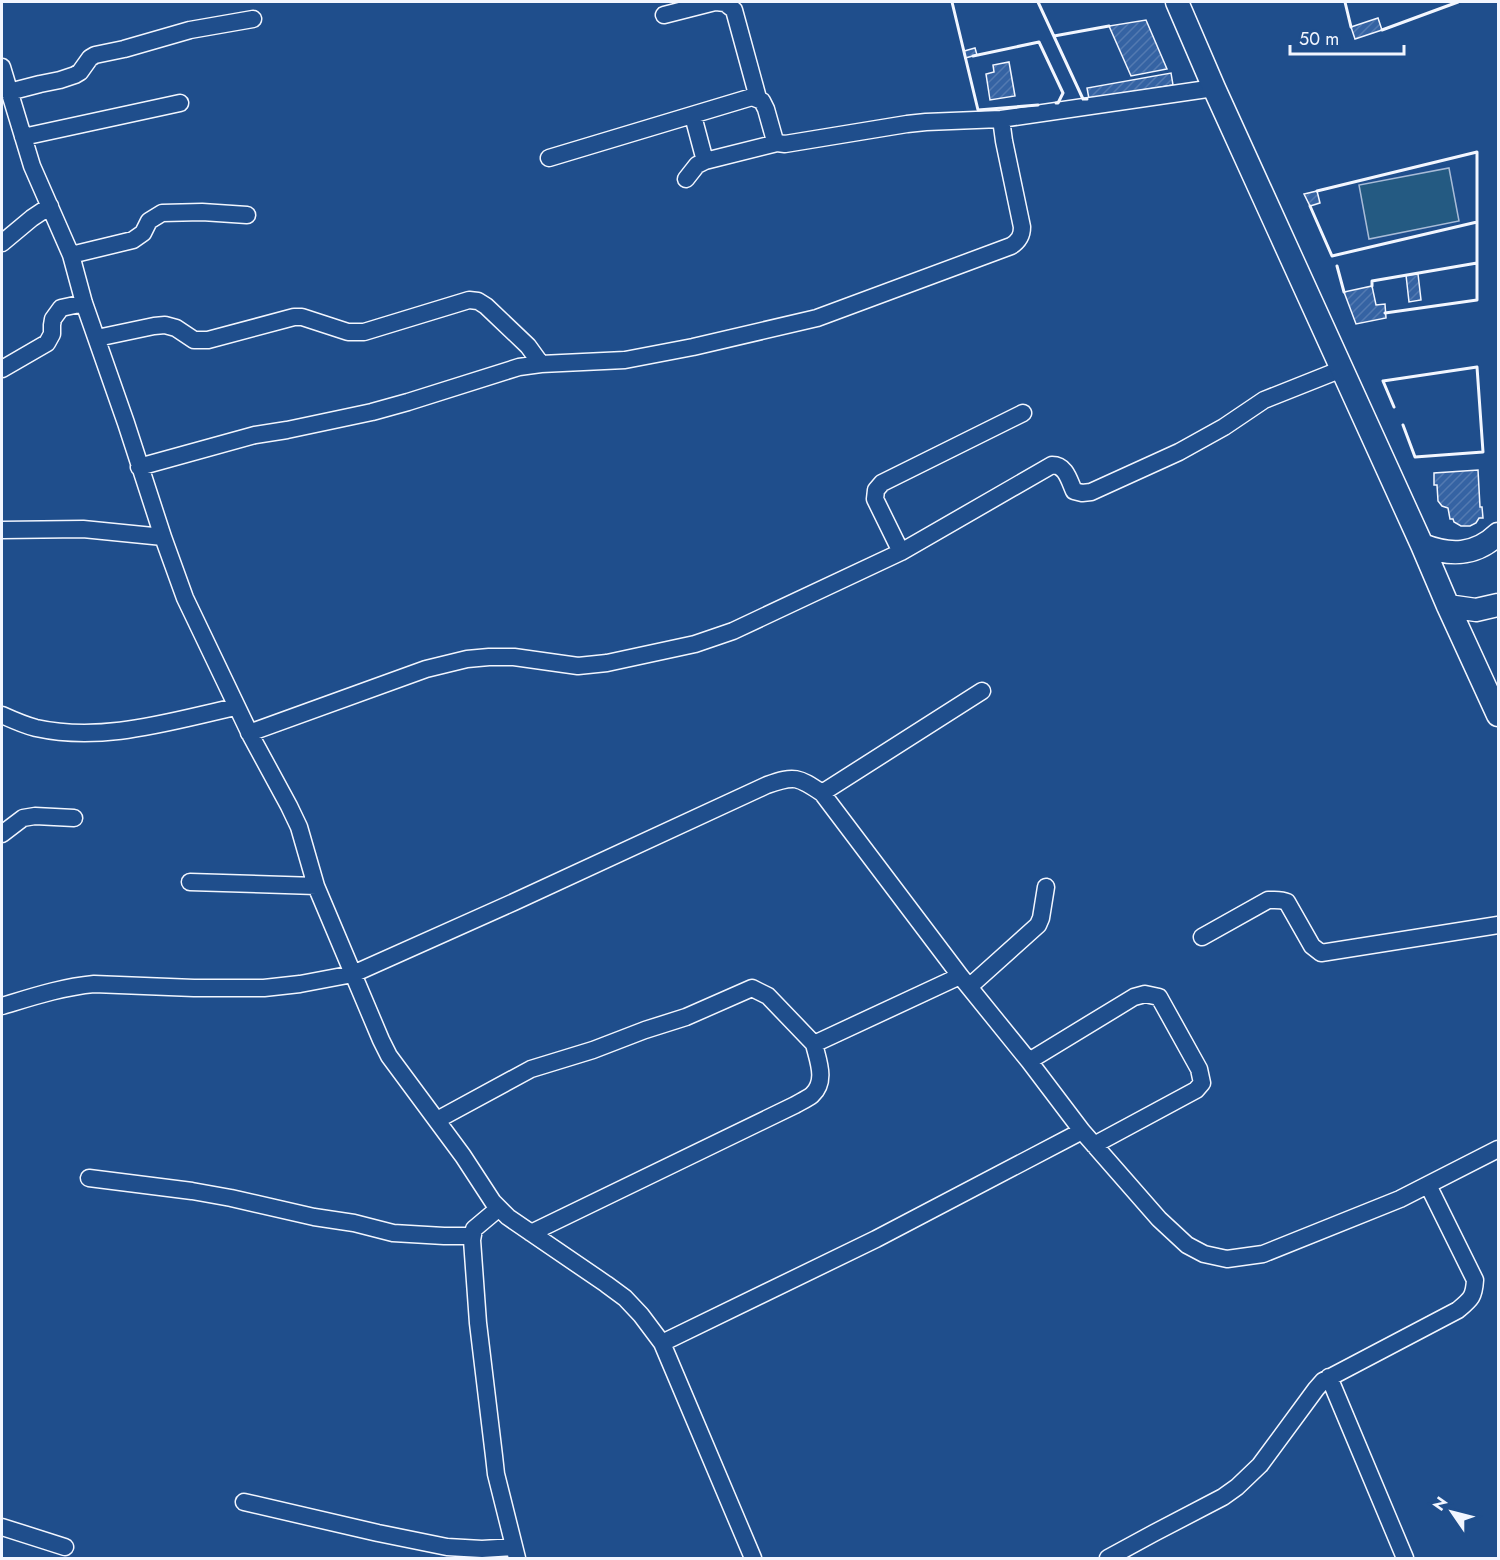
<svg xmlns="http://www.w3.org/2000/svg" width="1500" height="1560" font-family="Jost,sans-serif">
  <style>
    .pitch { fill: #245a82; stroke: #a8bbd7; stroke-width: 1.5 }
    .building { fill: url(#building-hatch); stroke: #f2f6ff; stroke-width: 1.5 }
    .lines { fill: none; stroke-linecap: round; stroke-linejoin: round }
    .minor-casing { stroke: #f2f6ff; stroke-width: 19 }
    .major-casing { stroke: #f2f6ff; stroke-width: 25 }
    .minor { stroke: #1f4e8c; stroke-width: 16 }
    .major { stroke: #1f4e8c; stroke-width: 22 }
    .wall { stroke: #f2f6ff; stroke-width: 3 }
  </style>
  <defs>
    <pattern id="building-hatch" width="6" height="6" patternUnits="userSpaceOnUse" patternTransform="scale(1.5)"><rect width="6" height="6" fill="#3563a3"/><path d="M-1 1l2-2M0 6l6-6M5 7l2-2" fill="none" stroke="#537ab1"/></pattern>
  </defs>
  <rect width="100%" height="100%" fill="#1f4e8c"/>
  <path class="pitch" d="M1449,168L1459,221L1369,239L1359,185Z"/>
  <path class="building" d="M1378,18L1382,30L1355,39L1351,27Z
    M1146,20L1167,69L1131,76L1109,26Z
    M975,48L977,55L965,58L964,51Z
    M1009,62L1015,96L990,100L986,74L994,72L993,65Z
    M1171,73L1173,85L1089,99L1087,88Z
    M1317,191L1320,203L1310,206L1304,194Z
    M1418,274L1421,300L1409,302L1406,275Z
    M1372,286L1376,305L1385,304L1386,318L1356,324L1344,292Z
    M1478,470L1480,507H1482L1483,518H1479L1476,523L1470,526H1461L1454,522L1453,519H1450L1448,508L1442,506L1438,501L1437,485H1434V473Z"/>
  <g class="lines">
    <defs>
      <path id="minor" d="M716,2L725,3L734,10L758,98
        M664,15L715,2
        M2,67L32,166L71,255L84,303L126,423L163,537L185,598L251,736L289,806L299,827L316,886L381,1040L389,1056L463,1156L493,1202L508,1217L606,1284L625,1298L641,1315L662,1343L753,1558
        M9,92L40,84L60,80L75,75L80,72L90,58L95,55L124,49L190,30L253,19
        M693,116L705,161
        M23,137L180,103
        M549,158L752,97L762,101L766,109L775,141L777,143L785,144L907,124L926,122L1001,119L1214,88
        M686,179L697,165L705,161L777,143
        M2,243L32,218L50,206
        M71,255L133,240L143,233L149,221L162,213L202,212L247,215
        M97,338L154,326L165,325L176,328L194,340H208L294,317H302L348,332H364L469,300L478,301L486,306L528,346L541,364
        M2,369L47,343L52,334V325L53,319L61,308L84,303
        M139,467L255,435L287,430L372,412L408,402L519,367L541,364L625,360L693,347L817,318L1011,246C1019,241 1022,236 1022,227L1004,141L1001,119
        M2,530L83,529L163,537
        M901,552L875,499L876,490L882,483L1023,413
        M2,715C13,720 24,725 36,728C104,743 171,721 236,707
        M249,733L426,669L467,659L489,657H514L578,666L607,663L695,644L733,631L901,552L1052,465C1066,465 1069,480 1074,491L1082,493L1091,492L1179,452L1224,427L1264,400L1342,369
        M822,793L982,691
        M2,834L23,818L35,816L74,818
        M190,882L316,886
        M1202,937L1268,900C1275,900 1281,899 1287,902L1312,946L1321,953L1498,925
        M969,987L1038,925L1041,918L1046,887
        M2,1006C32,997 62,987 94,984L194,988H264L300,984L353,974L514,902L767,785C795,775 798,777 822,793L961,977L1029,1061L1082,1131L1159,1219L1187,1245L1204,1254L1227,1259L1263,1254L1400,1199L1498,1149
        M1029,1061L1134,997L1145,994L1159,997L1199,1069L1202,1083L1196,1090L1094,1145
        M437,1120L531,1069L593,1050L645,1030L686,1017L752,988L768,996L814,1044
        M89,1178L192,1191L231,1198L314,1217L354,1223L393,1233L444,1236H472
        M499,1208L474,1229L472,1240L478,1323L494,1456L496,1474L517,1558
        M531,1233L795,1105C800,1102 807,1099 812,1095C827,1081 818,1061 814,1044L960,976
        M662,1343L876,1239L1082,1131
        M1329,1377L1405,1558
        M244,1502L378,1533L447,1547L482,1549L514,1547
        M2,1527L65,1547
        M1108,1558L1154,1533L1223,1497L1237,1487L1260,1465L1316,1389L1323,1381L1458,1310C1471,1299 1474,1297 1475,1280L1428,1185"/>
      <path id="major" d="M1177,2L1214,88L1422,545L1448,606L1498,715
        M1422,545C1450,556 1475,556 1498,534
        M1448,606L1476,610L1498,605"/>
    </defs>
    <use href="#minor" class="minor-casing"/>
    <use href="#major" class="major-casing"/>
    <use href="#minor" class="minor"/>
    <use href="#major" class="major"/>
    <path class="wall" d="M952,2L978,110L1038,105
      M1038,2L1083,99H1087
      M1345,2L1351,27
      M1382,30L1458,2
      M1054,36L1109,26
      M973,56L1039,42L1063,93L1058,103H1056
      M1310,206L1332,256L1477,222V152L1317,191
      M1337,266L1344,292
      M1372,286V281L1477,263
      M1385,313L1477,300V222
      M1394,407L1383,381L1477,367L1483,452L1415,457L1403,425"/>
  </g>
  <rect width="1500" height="1560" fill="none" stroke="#f2f6ff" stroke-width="6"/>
  <g transform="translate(1452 1512) rotate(305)" stroke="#1f4e8c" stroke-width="4.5" paint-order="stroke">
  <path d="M0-4.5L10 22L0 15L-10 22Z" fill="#f2f6ff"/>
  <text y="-9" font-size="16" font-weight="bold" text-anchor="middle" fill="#f2f6ff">N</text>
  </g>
  <path d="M1290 45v9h114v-9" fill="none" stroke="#f2f6ff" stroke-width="3"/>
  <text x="1299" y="45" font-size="18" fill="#f2f6ff" stroke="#1f4e8c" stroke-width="4.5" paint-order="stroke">50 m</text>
</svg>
